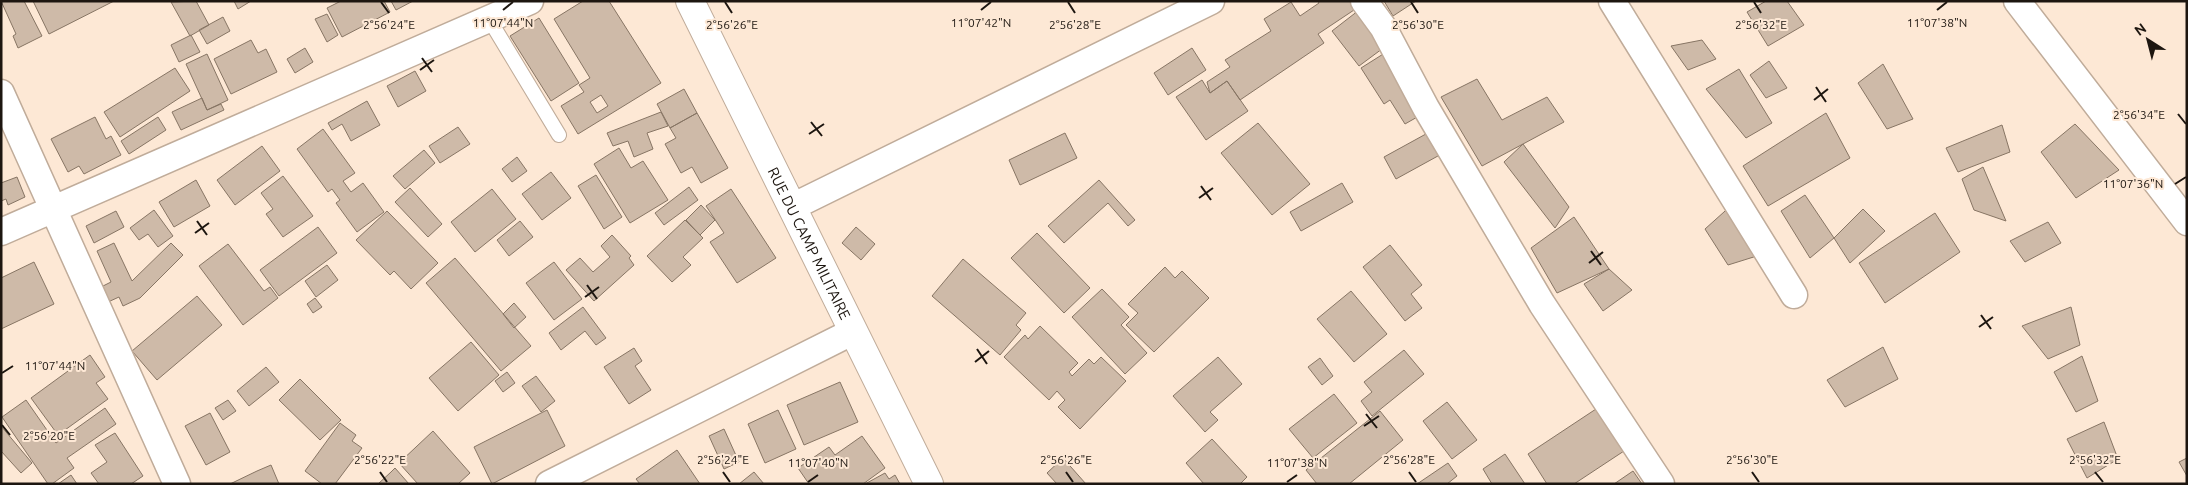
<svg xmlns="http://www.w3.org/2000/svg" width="2188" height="485" font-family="Ubuntu,sans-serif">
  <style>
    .building { fill: #cebaa8; stroke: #877564; fill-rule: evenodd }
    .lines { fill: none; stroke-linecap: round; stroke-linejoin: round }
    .service-casing { stroke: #c0ac9a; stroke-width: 16 }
    .minor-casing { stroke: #c0ac9a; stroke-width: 29 }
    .tertiary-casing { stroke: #c0ac9a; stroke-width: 30 }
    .service { stroke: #fff; stroke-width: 14 }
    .minor { stroke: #fff; stroke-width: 26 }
    .tertiary { stroke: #fff; stroke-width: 28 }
    .ticks { fill: none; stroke: #1d1610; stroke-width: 2 }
    .labels { text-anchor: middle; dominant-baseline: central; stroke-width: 4; stroke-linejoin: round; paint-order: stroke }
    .street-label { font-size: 15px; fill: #1d1610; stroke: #fde8d5 }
    .ticks-label { font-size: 12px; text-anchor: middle; fill: #1d1610; stroke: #fde8d5; stroke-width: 4; stroke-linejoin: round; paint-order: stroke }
  </style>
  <rect width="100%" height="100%" fill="#fde8d5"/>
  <path class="building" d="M1,1H24L42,36L18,48L13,36L16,34Z
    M33,1H114L49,34Z
    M196,1L209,25L190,36L171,2Z
    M234,1H251L238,9Z
    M341,1H384L390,12L342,37L327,8Z
    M391,1H413L396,10Z
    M583,1H609L661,83L578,134L561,106L584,92L579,85L590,78L554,19ZM601,95L608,106L597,113L590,102Z
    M1318,1H1357L1360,6L1318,34L1324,43L1240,100L1227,81L1210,93L1207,82L1230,67L1225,60L1271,31L1264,19L1291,2L1300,16L1319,3Z
    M1384,1H1416L1393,16Z
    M1766,1H1787L1804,25L1768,46L1747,12Z
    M1363,7L1390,43L1359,66L1332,31Z
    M327,14L338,35L327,42L315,19Z
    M223,17L230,31L207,44L199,30Z
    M539,18L579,83L551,101L510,36Z
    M191,35L200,52L179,62L171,45Z
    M251,40L258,53L266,49L277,72L231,94L214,59Z
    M1702,40L1716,59L1688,70L1671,46Z
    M305,48L313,62L295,73L287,59Z
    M1192,48L1206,70L1168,95L1154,73Z
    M1388,51L1426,112L1405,124L1390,100L1384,104L1361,68Z
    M207,54L228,100L207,110L186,64Z
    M1769,61L1787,88L1766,98L1750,75Z
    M1883,64L1913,119L1887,129L1858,83Z
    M175,68L190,91L120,137L104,112Z
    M1739,69L1772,123L1746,138L1706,89Z
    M415,71L426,91L398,107L387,86Z
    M1477,79L1502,120L1547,97L1564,122L1482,166L1441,97Z
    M1202,80L1210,93L1227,81L1248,111L1206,140L1176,97Z
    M684,89L697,113L670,128L657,104Z
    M202,98L207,110L221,104L224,110L181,130L172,112Z
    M367,101L380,125L351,141L342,124L332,130L328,123Z
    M661,112L668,126L647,133L653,149L634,157L628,141L613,146L607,133Z
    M697,113L728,168L701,183L692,167L681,173L665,144L676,138L670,128Z
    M1826,113L1850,158L1768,206L1743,166Z
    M95,117L106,139L111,136L121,155L84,174L79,166L68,172L51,139Z
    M158,117L166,130L129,154L121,141Z
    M1258,123L1310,184L1272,215L1221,153Z
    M2075,124L2119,170L2076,198L2041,152Z
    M2002,125L2010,152L1958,172L1946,148Z
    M458,127L470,144L440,163L429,146Z
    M323,129L355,173L343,181L351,192L363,183L384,212L357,232L336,203L340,200L332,189L328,192L297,149Z
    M1435,129L1447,151L1396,179L1384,157Z
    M1065,133L1077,158L1020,185L1009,160Z
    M1523,144L1569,207L1555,228L1504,162Z
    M262,146L280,171L235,205L217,180Z
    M619,148L631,168L643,161L668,200L630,223L594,164Z
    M424,150L435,163L405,189L393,176Z
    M517,157L527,171L512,182L502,169Z
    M1983,167L2006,221L1974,210L1962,179Z
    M551,172L571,198L542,220L522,194Z
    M596,175L622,217L604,229L578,186Z
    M283,176L313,216L283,237L266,214L273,209L261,193Z
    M17,177L25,197L8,205L6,199L1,201V183Z
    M196,180L210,206L174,227L159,202Z
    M1099,180L1135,220L1128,226L1108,203L1064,243L1048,226Z
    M1342,183L1353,202L1301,231L1290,212Z
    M689,187L698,200L664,225L655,213Z
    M410,188L442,224L428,237L395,202Z
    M492,189L516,219L475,252L451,222Z
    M731,189L776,258L737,283L710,242L724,233L706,206Z
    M1805,195L1834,238L1810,258L1781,211Z
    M1734,203L1760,255L1728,265L1705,229Z
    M701,205L715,220L700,235L686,220Z
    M1863,209L1885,231L1850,263L1834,238Z
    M154,210L173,236L158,247L148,234L139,240L130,228Z
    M116,211L124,227L94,243L86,226Z
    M387,211L438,263L411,289L394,271L390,275L356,240Z
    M1935,213L1960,252L1885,303L1859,263Z
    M1574,217L1609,269L1557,293L1531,248Z
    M685,220L703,238L683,257L691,265L672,282L647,256Z
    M520,221L533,237L509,256L497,240Z
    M2048,222L2061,243L2025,262L2010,241Z
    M318,227L337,253L279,296L260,270Z
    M856,227L875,244L861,260L842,243Z
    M1037,233L1090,288L1064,313L1011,258Z
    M612,235L631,256L629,258L634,265L594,301L566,270L580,258L593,272L610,257L601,246Z
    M114,243L132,281L171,243L183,255L140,298L123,306L119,297L108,302L101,287L111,282L97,251Z
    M228,244L264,291L270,287L278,298L243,325L199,266Z
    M1390,245L1422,285L1411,294L1422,308L1405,321L1363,267Z
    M455,258L531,346L501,371L426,283Z
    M963,259L1026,313L1016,325L1021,330L1000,355L932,296Z
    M34,262L54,304L1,329V278Z
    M554,262L582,299L554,320L526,283Z
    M327,265L338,280L316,297L305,281Z
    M1165,267L1175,278L1182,271L1209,298L1154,352L1126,325L1138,313L1128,304Z
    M1609,269L1632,290L1603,311L1584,284Z
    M1102,289L1129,317L1121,325L1147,353L1125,374L1072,317Z
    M1351,291L1387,334L1354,362L1317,319Z
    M197,296L222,325L157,380L132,351Z
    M315,298L322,307L313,313L307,304Z
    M514,303L526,317L514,328L503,314Z
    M583,307L606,338L596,345L585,331L561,350L549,333Z
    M2071,307L2080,345L2048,359L2022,326Z
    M1040,326L1078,363L1069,372L1072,376L1089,359L1094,364L1101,357L1126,381L1080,429L1058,407L1065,400L1057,391L1049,400L1004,357L1025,335L1028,339Z
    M471,342L499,375L458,411L429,378Z
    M1883,347L1898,379L1845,407L1827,380Z
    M634,348L642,361L635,366L651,390L629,404L604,367Z
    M1404,350L1424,374L1372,416L1361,401L1372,392L1364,382Z
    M90,355L105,377L96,383L108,399L58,435L31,398Z
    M2082,356L2098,401L2076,412L2054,372Z
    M1218,357L1242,384L1210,412L1218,420L1205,432L1173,396Z
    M1320,358L1333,376L1322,385L1308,367Z
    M266,367L279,382L249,406L237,391Z
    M507,372L515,383L503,392L495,381Z
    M536,376L555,401L541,412L522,386Z
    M300,379L341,420L320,440L279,400Z
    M840,382L858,422L804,445L787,405Z
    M1334,394L1357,423L1313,458L1289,429Z
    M26,400L56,443L105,408L116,424L67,458L74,468L52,484H48L2,417Z
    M228,400L236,411L223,420L215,408Z
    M1447,402L1477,440L1452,459L1423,421Z
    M1596,409L1624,451L1574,484H1547L1528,454Z
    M547,410L565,446L492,484L474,447Z
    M778,410L796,449L765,463L748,424Z
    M1380,411L1403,440L1349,484H1317L1306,470Z
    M210,413L230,452L206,465L185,426Z
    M2104,422L2118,459L2087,478L2067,439Z
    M340,423L356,435L352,441L362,448L335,484H322L305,471Z
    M1,426L32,463L21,473L1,451Z
    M724,429L739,462L724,469L709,436Z
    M433,431L470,473L458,484H418L399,463Z
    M115,433L143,476L131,484H99L91,473L107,462L95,445Z
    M862,436L885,468L863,484H809L798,468L829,447L835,455Z
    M1212,439L1247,477L1240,484H1204L1186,463Z
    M677,450L700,484H640L636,479Z
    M1505,454L1525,484H1492L1483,469Z
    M1063,458L1086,484H1057L1047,473Z
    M2187,458V476L2179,462Z
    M1448,463L1457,476L1447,484H1417Z
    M271,465L279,484H230L257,471Z
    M395,468L409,484H378L391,472Z
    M1633,471L1642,484H1614Z
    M754,472L764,484H739Z
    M885,473L889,479L895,475L900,484H865Z
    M71,475L77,484H58Z"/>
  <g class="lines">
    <defs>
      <path id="service" d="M489,19L559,135"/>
      <path id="minor" d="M1364,1L1383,27L1426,108L1542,304L1661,484
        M1612,1L1794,295
        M2017,1L2187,222
        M1,93L177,484
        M792,207L1211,1
        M1,232L530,1
        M549,484L852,332"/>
      <g id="tertiary">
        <path id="s1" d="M690,1L929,484"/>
      </g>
    </defs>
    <use href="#service" class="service-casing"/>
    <use href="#minor" class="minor-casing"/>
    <use href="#tertiary" class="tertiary-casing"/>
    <use href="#service" class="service"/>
    <use href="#minor" class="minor"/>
    <use href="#tertiary" class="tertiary"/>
  </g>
  <path class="ticks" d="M381,2L389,13M725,2L732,13M1068,2L1075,13M1411,2L1418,13M1754,2L1761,13M503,10L513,2M981,10L991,2M1937,10L1947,2M422,58L432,72M420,70L434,60M1816,87L1826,102M1814,100L1828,89M2178,114L2186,124M811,122L822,136M809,134L824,124M2175,184L2186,177M1201,186L1211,200M1199,198L1213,188M197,221L207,235M195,233L209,223M1591,251L1601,265M1589,263L1603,252M587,285L597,299M585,297L599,287M1981,315L1991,329M1979,327L1993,317M977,349L987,364M975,362L989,351M2,373L13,366M1366,414L1377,428M2,425L10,435M1364,426L1379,416M380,472L387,482M723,472L730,482M1066,472L1073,482M1409,472L1416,482M1752,472L1759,482M2095,472L2103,482M808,482L818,475M1287,482L1297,475"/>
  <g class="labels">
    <g class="street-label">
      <text stroke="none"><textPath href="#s1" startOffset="270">RUE DU CAMP MILITAIRE</textPath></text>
    </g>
  </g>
  <g class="ticks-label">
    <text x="503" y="27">11°07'44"N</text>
    <text x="981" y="27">11°07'42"N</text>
    <text x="1937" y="27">11°07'38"N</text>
    <text x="389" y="29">2°56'24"E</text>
    <text x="732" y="29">2°56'26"E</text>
    <text x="1075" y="29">2°56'28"E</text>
    <text x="1418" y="29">2°56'30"E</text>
    <text x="1761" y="29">2°56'32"E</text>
    <text x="2139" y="119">2°56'34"E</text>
    <text x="2133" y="188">11°07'36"N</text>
    <text x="55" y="370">11°07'44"N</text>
    <text x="49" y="440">2°56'20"E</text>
    <text x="380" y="464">2°56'22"E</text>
    <text x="723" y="464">2°56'24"E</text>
    <text x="1066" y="464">2°56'26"E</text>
    <text x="1409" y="464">2°56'28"E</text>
    <text x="1752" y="464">2°56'30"E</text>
    <text x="2095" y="464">2°56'32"E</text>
    <text x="818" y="467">11°07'40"N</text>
    <text x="1297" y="467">11°07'38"N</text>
  </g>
  <rect width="2188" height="485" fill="none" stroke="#1d1610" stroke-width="5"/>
  <g transform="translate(2148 40) rotate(324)" stroke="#fde8d5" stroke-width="4" paint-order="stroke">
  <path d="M0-4L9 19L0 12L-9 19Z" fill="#1d1610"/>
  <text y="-8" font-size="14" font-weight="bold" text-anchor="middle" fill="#1d1610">N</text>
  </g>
</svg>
